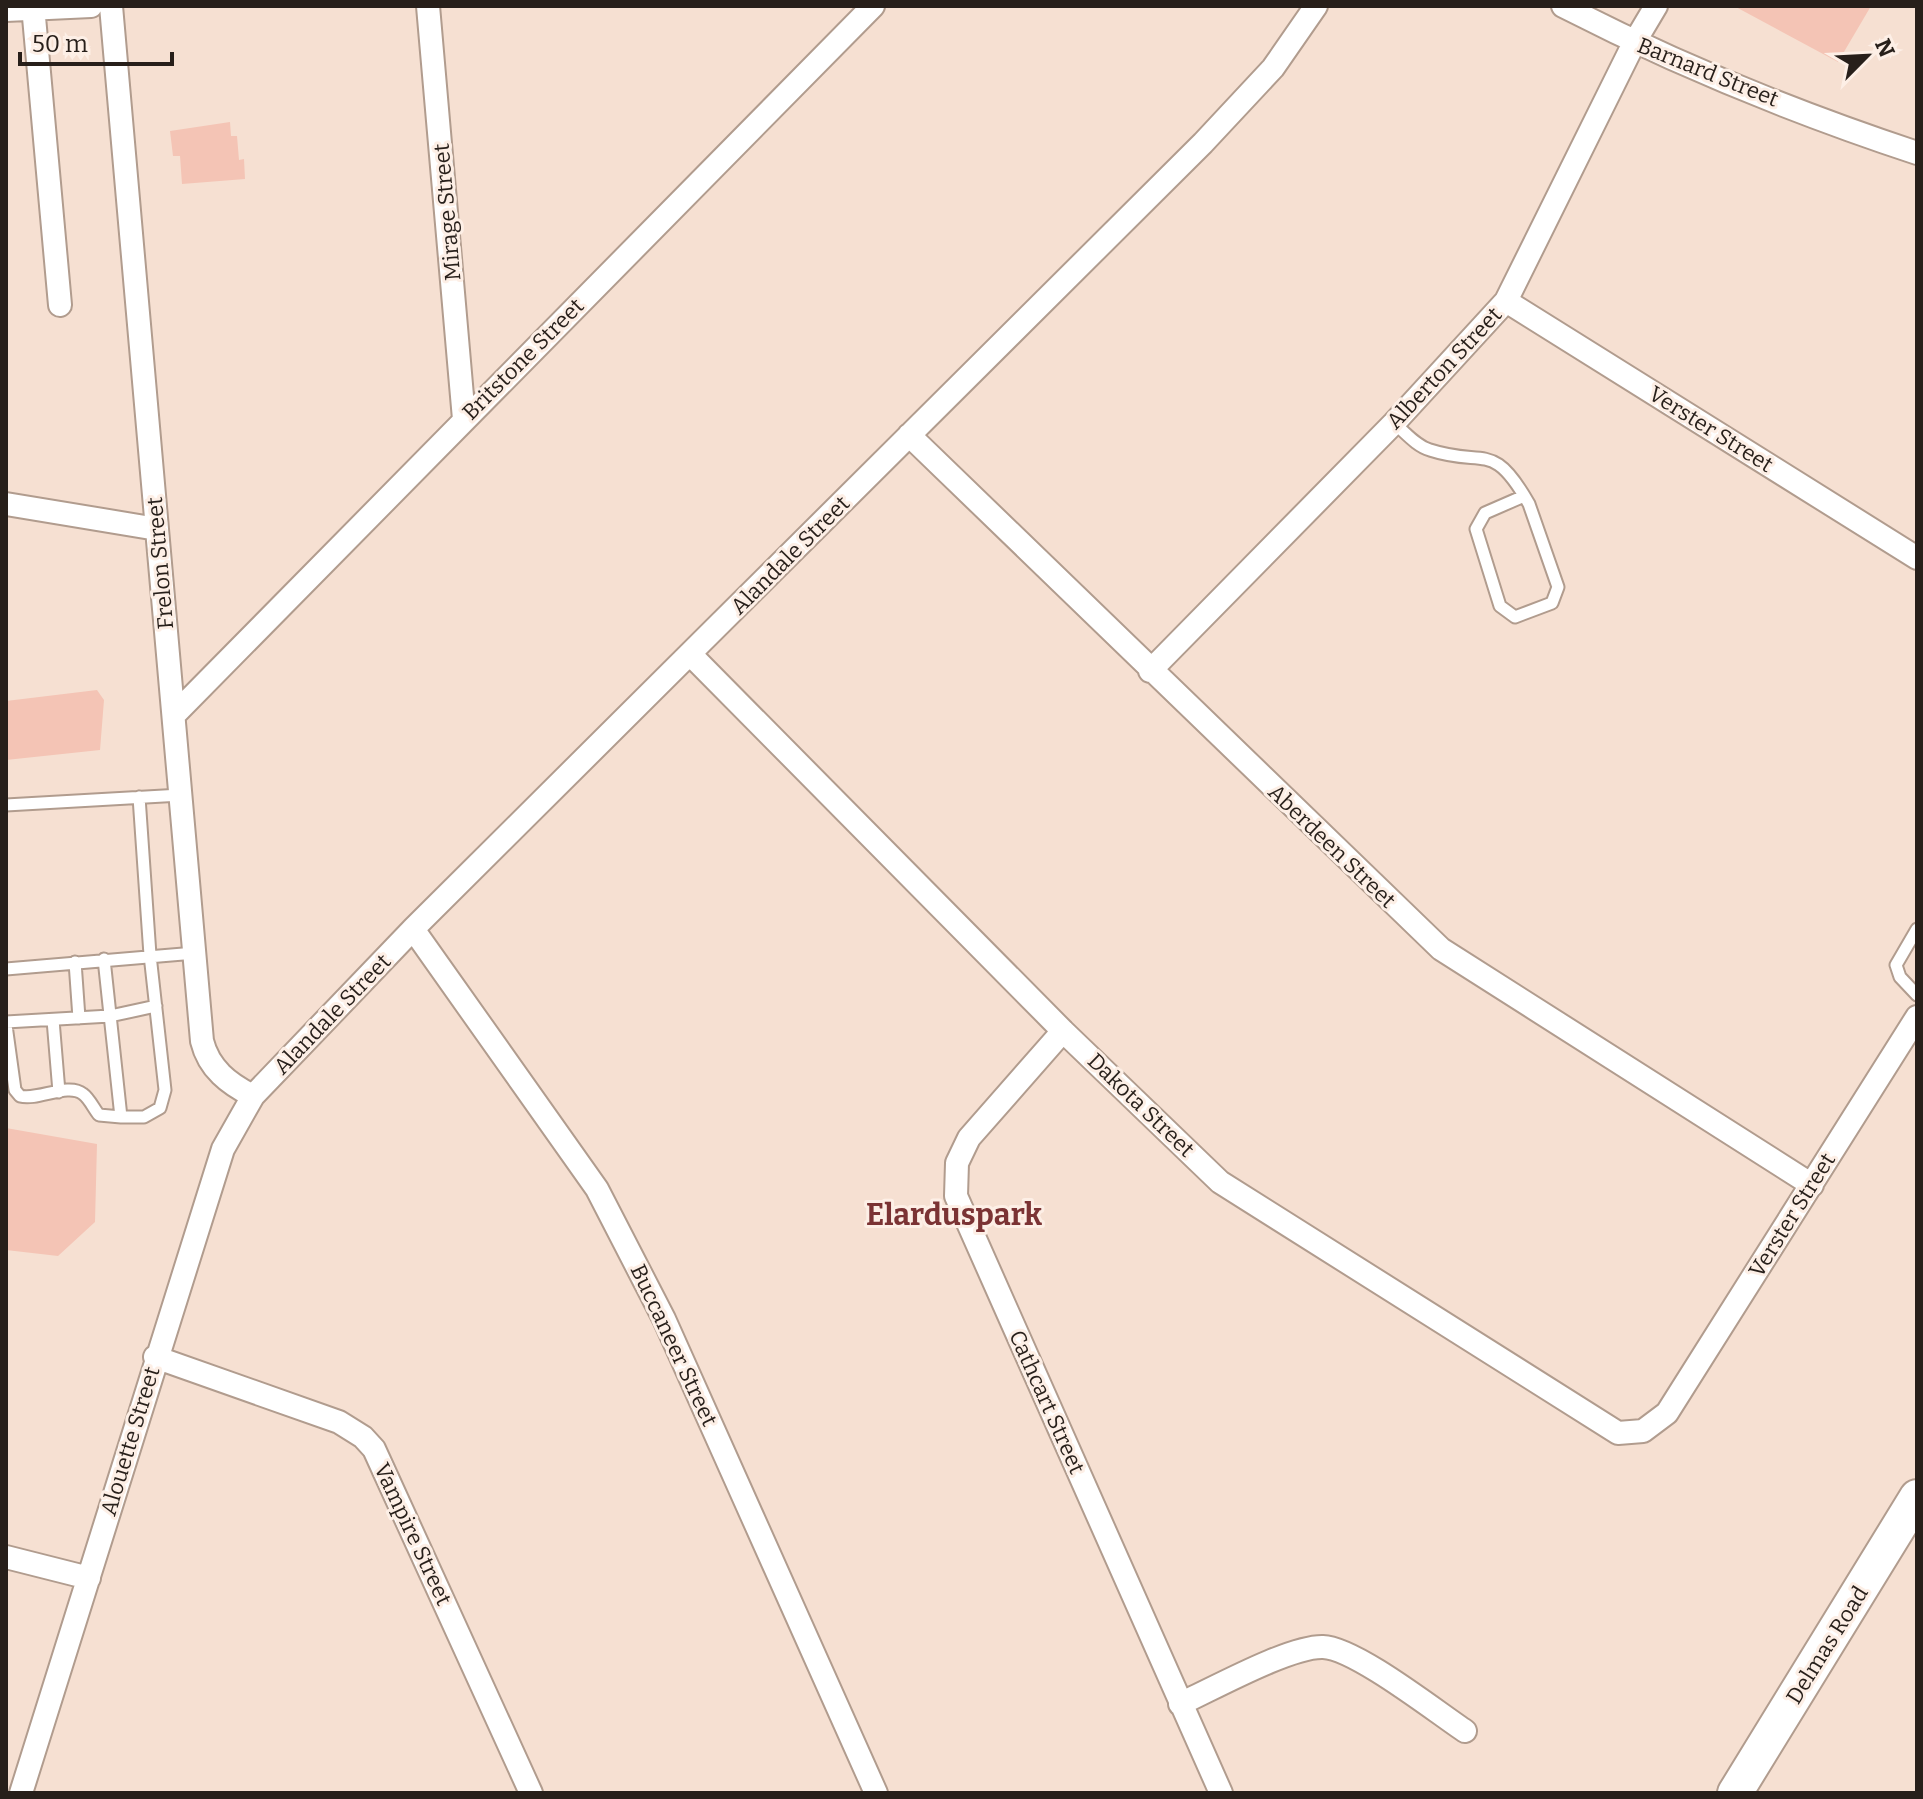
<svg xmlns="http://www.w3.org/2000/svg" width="1923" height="1799" font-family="Bitter,serif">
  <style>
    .building { fill: #f4c4b5 }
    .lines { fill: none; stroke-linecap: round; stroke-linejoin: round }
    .lane-casing { stroke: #b19c8e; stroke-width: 15 }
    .street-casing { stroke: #b19c8e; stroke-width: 26 }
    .primary-casing { stroke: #b19c8e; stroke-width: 38 }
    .lane { stroke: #fff; stroke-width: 11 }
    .street { stroke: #fff; stroke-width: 22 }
    .primary { stroke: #fff; stroke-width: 34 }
    .labels { text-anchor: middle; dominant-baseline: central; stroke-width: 6; stroke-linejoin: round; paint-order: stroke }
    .street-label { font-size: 22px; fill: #271f1a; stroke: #fdefe6 }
    .district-label { font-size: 30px; font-weight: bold; fill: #7b3334; stroke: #fdefe6 }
  </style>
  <rect width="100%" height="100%" fill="#f6e0d2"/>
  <path class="building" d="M1734,6H1871L1838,62Z
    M230,122L231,136H237L239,160L244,159L245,179L182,184L180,156H173L170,131Z
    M97,690L104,700L100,750L6,760V701Z
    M6,1128L97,1144L95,1222L58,1256L6,1250Z"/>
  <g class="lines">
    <defs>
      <path id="lane" d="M1394,423C1405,432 1416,446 1430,450C1485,468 1492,439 1529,504L1558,587L1552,603L1515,617L1500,606L1476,529L1485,513L1524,496
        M6,805L181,795
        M1917,929L1896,965L1900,977L1917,995
        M104,959L121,1117H144L160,1108L165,1090L150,955L139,797
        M75,962L79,1018
        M6,969L195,953
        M53,1020L59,1092
        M6,1022L110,1016L156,1006
        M6,1025L15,1090L20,1096C38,1101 68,1082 83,1094C89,1098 94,1109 99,1115L121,1117"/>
      <path id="street" d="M33,6L60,305
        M111,6L202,1041C209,1069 229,1084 253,1096
        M428,6L464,419
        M1563,6C1676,64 1796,113 1917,153
        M6,10L91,6
        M1506,301L1917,558
        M909,435L1441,949L1812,1185
        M6,504L157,529
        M691,655L1063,1031L1220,1182L1618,1433L1643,1431L1667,1413L1917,1017
        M1150,671L1394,423L1506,301L1634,43L1656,6
        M175,714L873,6
        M413,929L597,1189L664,1319L876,1793
        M1063,1031L969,1138L957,1163L956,1196L1221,1793
        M155,1357L339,1422L363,1437L374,1449L531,1793
        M6,1557L89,1578
        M1180,1704C1213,1689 1290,1646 1323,1647C1355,1648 1435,1711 1465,1731
        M21,1793L223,1149L253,1096L413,929L1203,143L1273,68L1316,6"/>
      <path id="primary" d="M1735,1793L1917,1497"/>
    </defs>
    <use href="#lane" class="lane-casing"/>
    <use href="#street" class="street-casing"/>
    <use href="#primary" class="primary-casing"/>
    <use href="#lane" class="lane"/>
    <use href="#street" class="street"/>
    <use href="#primary" class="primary"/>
  </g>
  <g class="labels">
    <g class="street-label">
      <text transform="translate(1708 72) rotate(22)">Barnard Street</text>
      <text transform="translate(447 212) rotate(-95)">Mirage Street</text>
      <text transform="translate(523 359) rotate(-45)">Britstone Street</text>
      <text transform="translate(1444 368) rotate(-47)">Alberton Street</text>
      <text transform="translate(1711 429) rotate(32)">Verster Street</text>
      <text transform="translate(790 555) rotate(-45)">Alandale Street</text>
      <text transform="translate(160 563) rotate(-95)">Frelon Street</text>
      <text transform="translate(1332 846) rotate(44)">Aberdeen Street</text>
      <text transform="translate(332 1014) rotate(-46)">Alandale Street</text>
      <text transform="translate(1141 1105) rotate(44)">Dakota Street</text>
      <text transform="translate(1792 1215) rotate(-58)">Verster Street</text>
      <text transform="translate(674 1345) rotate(65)">Buccaneer Street</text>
      <text transform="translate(1047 1402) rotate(66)">Cathcart Street</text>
      <text transform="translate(130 1441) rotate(-73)">Alouette Street</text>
      <text transform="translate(413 1534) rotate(65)">Vampire Street</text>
      <text transform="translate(1827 1645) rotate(-58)">Delmas Road</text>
    </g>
    <g class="district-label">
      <text x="954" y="1215">Elarduspark</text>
    </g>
  </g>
  <rect width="1923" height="1799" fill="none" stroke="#271f1a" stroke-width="16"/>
  <g transform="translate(1867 56) rotate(66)" stroke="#fdefe6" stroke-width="6" paint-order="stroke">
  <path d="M0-6L14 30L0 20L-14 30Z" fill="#271f1a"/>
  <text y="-12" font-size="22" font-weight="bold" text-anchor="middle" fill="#271f1a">N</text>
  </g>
  <path d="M20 52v12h152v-12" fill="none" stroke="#271f1a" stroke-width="4"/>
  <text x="32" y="52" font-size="24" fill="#271f1a" stroke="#fdefe6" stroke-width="6" paint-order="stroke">50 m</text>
</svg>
